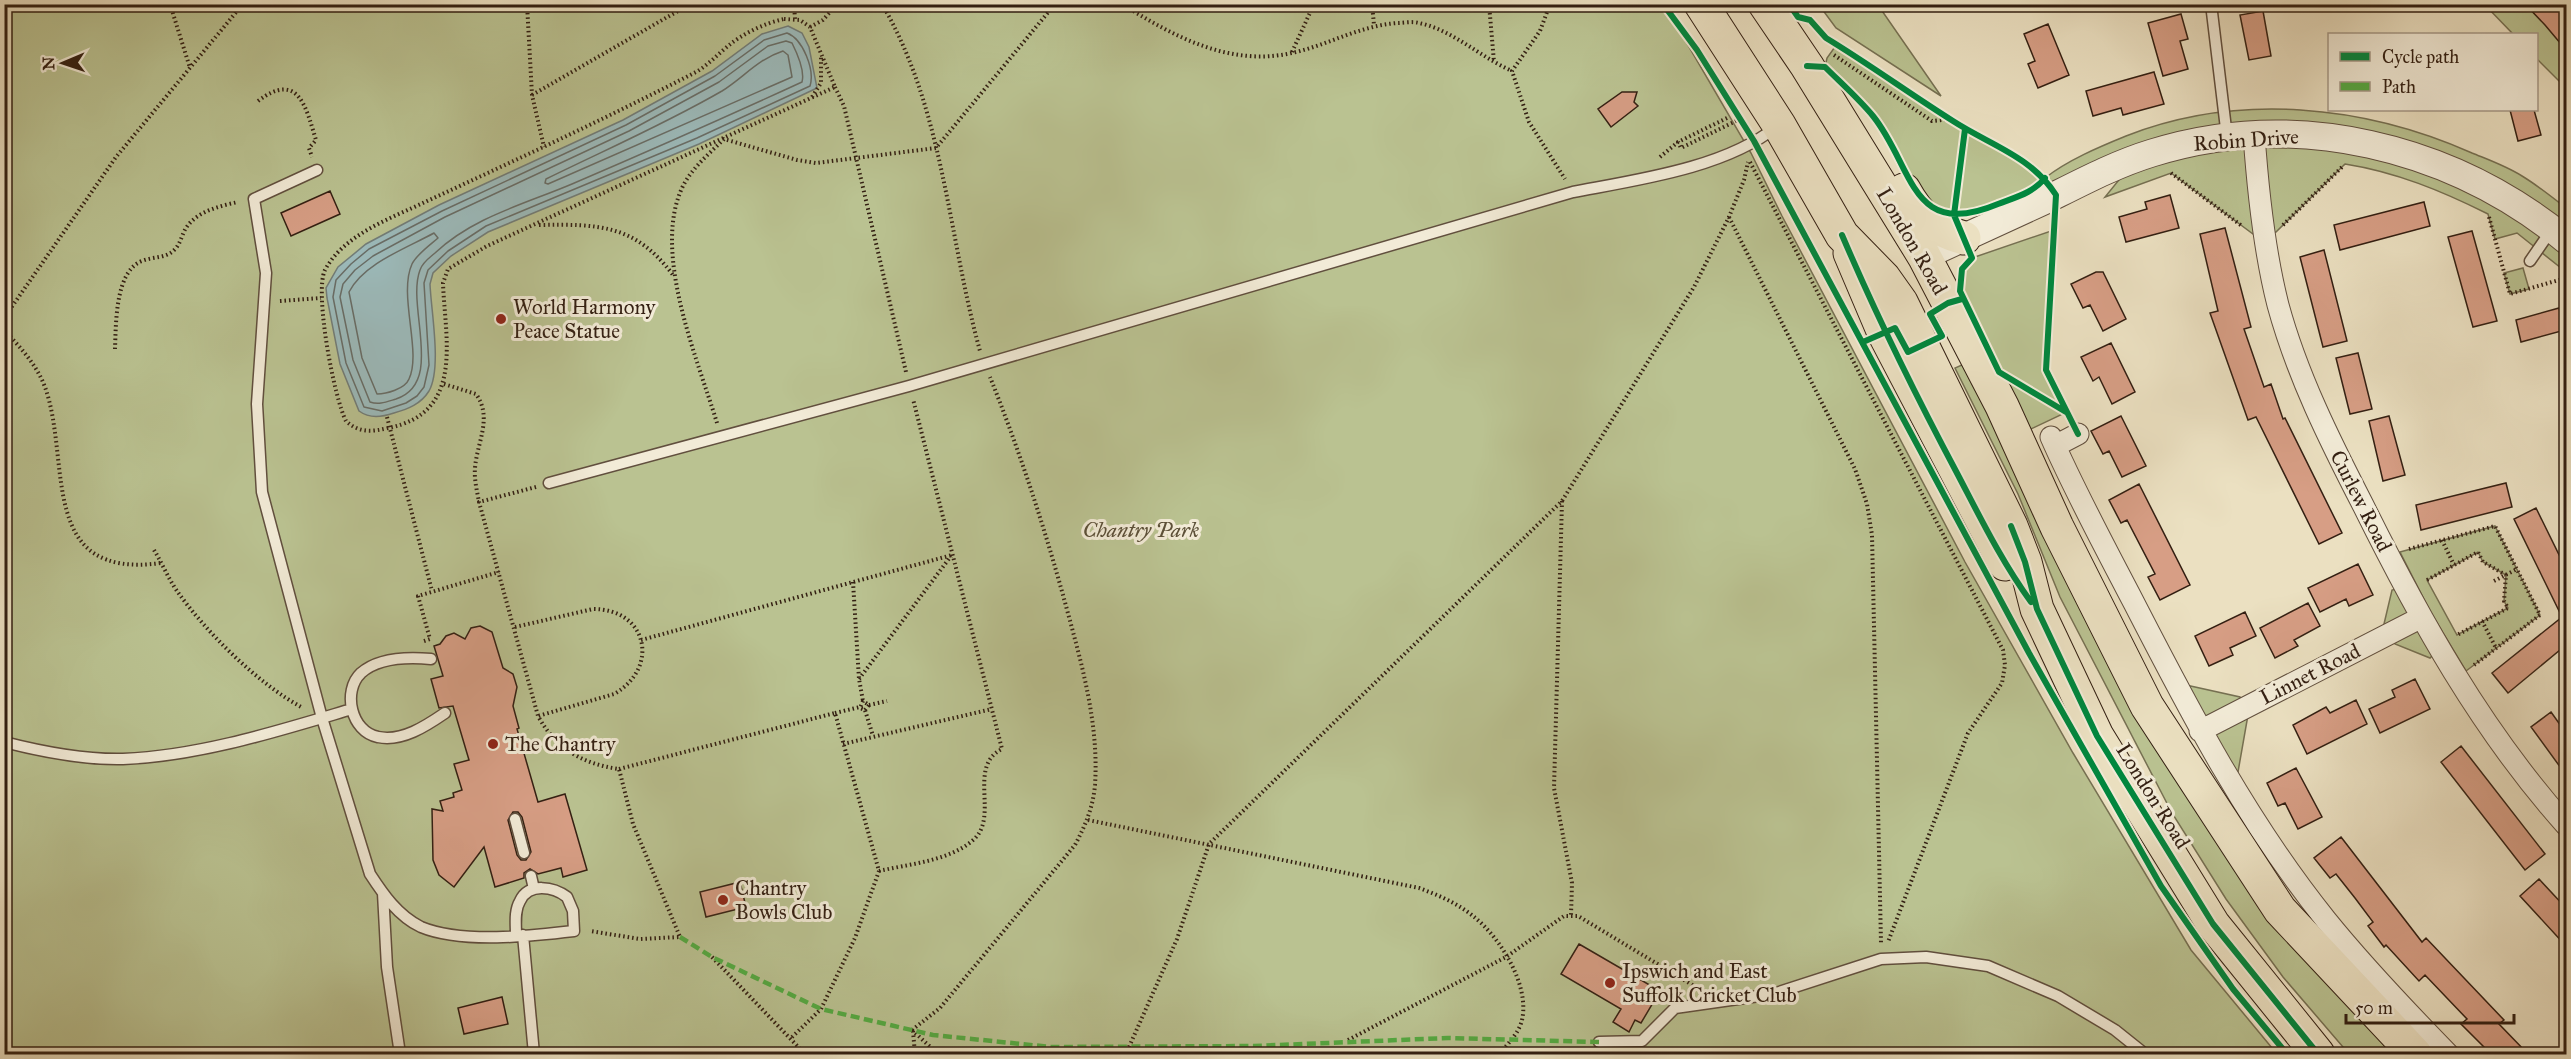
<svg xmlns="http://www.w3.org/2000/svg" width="2571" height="1059" font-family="'IM FELL Great Primer',serif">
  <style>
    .green { fill: #bac291; stroke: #767052; stroke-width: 1.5; fill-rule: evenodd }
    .water { fill: #9cbbbc; stroke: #727d78; stroke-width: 1.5 }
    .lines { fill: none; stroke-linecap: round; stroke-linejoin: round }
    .shore { stroke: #686d67; stroke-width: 1.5 }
    .building { fill: #d79e85; stroke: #331f12; stroke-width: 1.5; fill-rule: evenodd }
    .service-casing { stroke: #614f3e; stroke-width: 13 }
    .minor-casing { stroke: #614f3e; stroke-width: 23 }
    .tertiary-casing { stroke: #614f3e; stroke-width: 29 }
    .primary-casing { stroke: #331f12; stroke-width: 35 }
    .path { stroke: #331f12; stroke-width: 4; stroke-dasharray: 1.5 3; stroke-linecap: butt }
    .service { stroke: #f2ebd7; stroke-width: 10 }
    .minor { stroke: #f2ebd7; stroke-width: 21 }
    .tertiary { stroke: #f2ebd7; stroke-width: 27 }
    .primary { stroke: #ebe0c1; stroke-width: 33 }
    .quiet { stroke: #54aa42; stroke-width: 4.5; stroke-dasharray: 9 4.5; stroke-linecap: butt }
    .cycleway-casing { stroke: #f2ebd7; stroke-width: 10 }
    .cycleway { stroke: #00873e; stroke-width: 6 }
    .poi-dot { fill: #8f2418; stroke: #f2ebd7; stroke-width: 2 }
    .labels { text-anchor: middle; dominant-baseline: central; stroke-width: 6; stroke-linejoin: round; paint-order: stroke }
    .street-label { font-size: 21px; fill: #331f12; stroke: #f2ebd7 }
    .poi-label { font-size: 21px; fill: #331f12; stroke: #f2ebd7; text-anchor: start }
    .park-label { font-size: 21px; font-style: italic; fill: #5c5038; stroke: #f2ebd7 }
  </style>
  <rect width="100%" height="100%" fill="#ebe0c1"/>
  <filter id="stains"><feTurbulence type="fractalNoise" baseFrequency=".00333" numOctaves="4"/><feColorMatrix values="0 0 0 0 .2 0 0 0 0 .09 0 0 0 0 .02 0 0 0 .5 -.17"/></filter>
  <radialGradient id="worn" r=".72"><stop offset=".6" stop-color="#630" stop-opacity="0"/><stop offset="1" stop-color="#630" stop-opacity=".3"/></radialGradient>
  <path class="green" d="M1664,4L1751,153L1782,216L1965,562L2073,753L2191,950L2277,1054H9L5,1049V5Z
    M1819,5H1878L1941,96L1836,28Z
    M2485,5H2566V88L2537,59L2536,34H2513Z
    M1837,44L1965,129L2031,165L2045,178C2068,160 2099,147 2126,136C2238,92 2364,105 2472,153C2489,160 2506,166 2522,176C2537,185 2552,197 2566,208V272L2517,233L2495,239L2488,214C2442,191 2396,172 2345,164L2276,232L2253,234L2171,173L2105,197L2136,159L2056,195L2045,178C2032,193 2016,197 1998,205C1912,240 1914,166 1873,116C1859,99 1841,83 1825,67L1827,58Z
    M2054,230L2046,370L2067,412L2016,436L1960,291L1962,269L1972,258Z
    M2523,268L2529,289L2510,294L2504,273Z
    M1973,360L2133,674L2398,1054H2349L2283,977L2226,899L2172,813L2060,597L2018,494L1955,368Z
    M2495,526L2540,615L2466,671L2431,613L2400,552ZM2478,552L2483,562L2506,575L2504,601L2508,608L2457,635L2427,580Z
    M2404,587L2439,649L2430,658L2395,644L2384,624L2392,590Z
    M2186,685L2240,697L2248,715L2238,772L2228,779Z"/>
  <path class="water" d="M788,26L802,33L809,47L817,88L699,144L488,232L451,256L433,273L430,284C431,311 442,368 429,391C421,404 408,409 394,413C382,417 370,419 359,411L340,364L327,298L326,288L338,267L366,244L439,205L623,120L712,71L762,34Z"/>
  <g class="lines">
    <path class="shore" d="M787,33C803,39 815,70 810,86L697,138L486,226L448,251L428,270L424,283L429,365L424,387L417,396L406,403L382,411L364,407L346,363L333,297L336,280L351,264L369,249L442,211L626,125L715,76L764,40Z
      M786,41L792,43C797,53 805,71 802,82C726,117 649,151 572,184C525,204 473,217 435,253C429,258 422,263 420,270C406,307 445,383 396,399C386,402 379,405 370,402L353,360L340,297L343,284L355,270L373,256L445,217L629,131L719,82L768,46Z
      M783,51L788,55L792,77L548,184L545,183L546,179C605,150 665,124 722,91C743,78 758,59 783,51Z
      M434,233L438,238C430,245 417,254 412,264C398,295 422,352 409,379C405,389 386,394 377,394L362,358L349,292C364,263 407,248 434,233Z"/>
  </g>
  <path class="building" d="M2525,4H2566V50L2545,25Z
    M2263,11L2271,56L2249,60L2240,15Z
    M2181,14L2188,39L2180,41L2188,69L2163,76L2148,23Z
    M2048,24L2069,75L2038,88L2028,64L2035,61L2024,34Z
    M2154,72L2164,104L2123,115L2121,108L2093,116L2086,91Z
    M1622,92H1637L1634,102L1638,106L1611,127L1598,109Z
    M2510,110H2534L2541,135L2518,141Z
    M330,191L340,214L291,236L281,213Z
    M2170,195L2179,228L2126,242L2119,217L2147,209L2145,202Z
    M2424,202L2430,226L2340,250L2334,225Z
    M2225,228L2251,327L2244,329L2264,387L2271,384L2283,419L2285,418L2342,533L2319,544L2256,417L2248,420L2210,313L2218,311L2200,234Z
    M2472,231L2497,321L2473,327L2448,237Z
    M2324,250L2347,341L2323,347L2300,257Z
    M2096,272H2103L2126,319L2103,331L2090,305L2083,308L2071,284Z
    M2559,308L2565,330L2521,342L2516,320Z
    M2111,343L2135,392L2112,404L2099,377L2093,381L2081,357Z
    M2358,353L2372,409L2350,414L2336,358Z
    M2121,416L2146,466L2122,477L2109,451L2103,454L2091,431Z
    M2389,416L2405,475L2383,481L2369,421Z
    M2506,483L2512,507L2421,530L2416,505Z
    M2139,484L2190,585L2160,600L2148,577L2155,574L2127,520L2121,523L2109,500Z
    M2536,508L2566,569V645L2508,693L2492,673L2562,617L2514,519Z
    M2358,564L2373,595L2349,606L2346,599L2320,612L2308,588Z
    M2308,603L2320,626L2294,640L2298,646L2275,658L2260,628Z
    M2245,612L2256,636L2230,648L2233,655L2209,666L2195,636Z
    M480,626L492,632L503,668L513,674L517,687L513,706L519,728L517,729L538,802L565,794L587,870L563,877L561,868L538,874L530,869L524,873V878L495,887L484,847L454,887L439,875L433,860L432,809L443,811L440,801L454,797L453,793L462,790L454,764L469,760L453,706L439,708L431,679L443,676L434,646L440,644L446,636L454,633L465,639L471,628ZM513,812H518L522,817L531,852L526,860H521L517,855L508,820Z
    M2415,679L2430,709L2380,733L2369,709L2395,697L2392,690Z
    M2356,700L2367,724L2307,754L2293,725L2326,707L2330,713Z
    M2551,712L2566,733V775L2531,727Z
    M2461,746L2545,854L2525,870L2441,762Z
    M2296,768L2322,817L2298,829L2285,803L2278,806L2267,783Z
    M2341,837L2422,942L2426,938L2504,1020L2499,1024L2528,1054H2491L2461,1024L2467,1019L2425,975L2419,981L2386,945L2384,947L2368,926L2373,922L2355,898L2336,874L2330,878L2314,858Z
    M2539,879L2566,908V946L2520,896Z
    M740,882L746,907L706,917L700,892Z
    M1579,944L1660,991L1641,1023L1635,1020L1629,1032L1613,1022L1621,1009L1561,974Z
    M502,997L508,1024L464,1034L458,1008Z"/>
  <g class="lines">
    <defs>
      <path id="service" d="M2211,4L2227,137
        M317,170L254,199L266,273L257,404L262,492L322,718L370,874C383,894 398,916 421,927C462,944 531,936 574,931L573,911L567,897C554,887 529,882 520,901C514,911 516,924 516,935
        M2530,261L2552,229
        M549,483L909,386L1573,192C1636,180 1725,168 1776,127
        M431,659C409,657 379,657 361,673C342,691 351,732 378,737C402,742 426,726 445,713
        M4,742C43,752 83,760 123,759C200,756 278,731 352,709
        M515,819L524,853
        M531,876L534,889
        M383,893L387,967L400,1054
        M523,935L534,1054
        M1599,1042L1642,1041L1675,1008L1773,994L1881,959L1926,957L1988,966L2058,996L2115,1030L2145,1054"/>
      <path id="minor" d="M2254,135C2258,192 2264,250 2278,305C2297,375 2330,441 2363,505C2419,618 2481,730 2566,825
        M2051,437C2076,494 2106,549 2134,603C2191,714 2248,823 2326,920C2364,967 2406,1011 2448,1054
        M2055,446L2078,434
        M2200,731L2420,618"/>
      <path id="tertiary" d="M1924,256C1965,237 2007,218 2048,199C2082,182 2116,164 2152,153C2296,108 2451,146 2566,240"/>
      <path id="primary" d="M1701,4L1779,125L1842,235L1884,278L1901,302L2011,526L2025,562L2037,609L2097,736L2213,924L2318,1054
        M1765,4L1807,66L1924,256L2002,406L2057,527L2147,706L2280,910L2415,1054
        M1904,190C1919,217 1933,230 1964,238
        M1850,253L1884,333L2005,564"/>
    </defs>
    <use href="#service" class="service-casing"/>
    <use href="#minor" class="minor-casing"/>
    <use href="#tertiary" class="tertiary-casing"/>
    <use href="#primary" class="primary-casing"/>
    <path class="path" d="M170,4L190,68
      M527,4L532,95L544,147
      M794,4L795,19
      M882,4C944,110 948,236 980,351
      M1122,4C1173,36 1229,67 1292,53C1328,45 1359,26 1397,23C1404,23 1412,21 1419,23C1453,30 1480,57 1512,71
      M1372,4L1374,25
      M1489,4L1494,62
      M1550,4L1540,31L1512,71L1529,122L1565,179
      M784,19L800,20L810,27L835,87L487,246L448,269L443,283C445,340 465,413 388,428C372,432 359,433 346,421C334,398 314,292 325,270C344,234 392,218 425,202C516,160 607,118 696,72C708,65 717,55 728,46C742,34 765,23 784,19Z
      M810,27L823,20L837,4
      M1292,52L1314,4
      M1834,55L1932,121L1951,119
      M835,87L844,106L906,372
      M532,95L690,4
      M812,97L821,83V56
      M258,101C299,70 306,108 316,140L309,148L312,157
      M1727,118L1678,142L1681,148L1740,119
      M1660,157L1678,142
      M1750,162L2003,650L2005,665L2002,683L1968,733L1888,942
      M2171,173L2242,226
      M1729,217L1855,469L1867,504L1872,535L1881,943
      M2489,217L2510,294L2566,278
      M539,225C598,224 635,224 673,275
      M2283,225L2344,165
      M280,301L321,298
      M4,318L116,157L243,4
      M4,330C21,348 38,366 46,390C71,465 38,580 161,563
      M115,349C116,324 115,271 142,261C154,256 167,259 176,248C181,242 182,234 186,228C197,211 220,206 238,202
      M444,384L476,394C493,418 477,442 475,468C474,479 477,491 479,502
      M387,417L432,591
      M717,423C697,357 650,249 684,184C694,166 710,153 724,139L797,160L816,163L936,148L1055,4
      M536,487L479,502L538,716C556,749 583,764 619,769L633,824L680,937L640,939L590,931
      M1562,501L1554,788L1572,883L1571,915
      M2442,540L2454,565
      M2409,549L2495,526L2540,615L2474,665
      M154,550C162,563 168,578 177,591C206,632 258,684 303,708
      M2427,580L2478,552L2483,562L2506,575L2504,601L2508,608L2457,635
      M2494,581L2517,569
      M853,582L859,679L863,701
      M2482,621L2496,648
      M515,627L593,609C648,609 660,668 614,694L538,716
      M641,640L952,555
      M424,641L430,639L418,596L499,572
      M859,679L951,556
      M869,705L887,701
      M865,710L869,705L863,701L860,708L865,710L873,736
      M835,713L860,707
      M843,744L992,709
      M619,769L835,713L879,871L855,938L821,1009L790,1039
      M1088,820L1419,888C1438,895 1457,903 1473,916C1500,937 1530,985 1522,1020C1519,1033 1507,1045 1499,1054
      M879,871C909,864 948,861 972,841C1001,818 966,767 1002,749L913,399
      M712,957L805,1054
      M912,1030L940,1008L1075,845C1085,826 1093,808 1095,785C1099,724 1082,665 1066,606C1045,529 1020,452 990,377
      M912,1030L938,1054
      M913,1031L915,1054
      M1348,1040L1506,957L1564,916H1578L1699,989
      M1129,1047L1177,939L1209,844L1562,501L1694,287L1729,217L1744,180L1748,162"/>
    <use href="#service" class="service"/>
    <use href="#minor" class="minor"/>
    <use href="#tertiary" class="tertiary"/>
    <use href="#primary" class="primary"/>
    <path class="quiet" d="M680,937L712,957L821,1009L933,1035L1051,1047L1254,1046L1448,1038L1599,1042"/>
    <defs>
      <path id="cycleway" d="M1663,4L1697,50L1754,141L2029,653L2161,886L2233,989L2287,1054
        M1789,4L1798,17L1810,20L1826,38C1869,64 1910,94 1953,121C1990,145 2031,156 2056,195L2046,370L2078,434
        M1807,66L1825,67C1841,83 1859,99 1873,116C1914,167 1910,241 1998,204C2016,197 2033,193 2045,178
        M1965,129L1954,215L1972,258L1962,269L1960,291L1999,372L2066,412
        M1842,235C1877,317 1916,396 1958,475C1981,519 2002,562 2031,602
        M1863,342L1895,328L1908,352L1942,336L1930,314L1948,303L1962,299
        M2011,526L2025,562L2037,609L2097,736L2213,924L2318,1054"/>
    </defs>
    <use href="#cycleway" class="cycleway-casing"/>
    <use href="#cycleway" class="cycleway"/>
  </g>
  <g class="poi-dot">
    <circle cx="501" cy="319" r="6"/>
    <circle cx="493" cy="744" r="6"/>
    <circle cx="723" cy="900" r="6"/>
    <circle cx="1610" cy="983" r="6"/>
  </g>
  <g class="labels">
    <g class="street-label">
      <text transform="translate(2246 140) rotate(-4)">Robin Drive</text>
      <text transform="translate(1912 241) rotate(60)">London Road</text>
      <text transform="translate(2361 501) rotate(63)">Curlew Road</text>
      <text transform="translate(2310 674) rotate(-27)">Linnet Road</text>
      <text transform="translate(2153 796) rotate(58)">London Road</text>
    </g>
    <g class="poi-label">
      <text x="513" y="307">World Harmony<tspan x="513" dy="24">Peace Statue</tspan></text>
      <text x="505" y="744">The Chantry</text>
      <text x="735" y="888">Chantry<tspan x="735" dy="24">Bowls Club</tspan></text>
      <text x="1622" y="971">Ipswich and East<tspan x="1622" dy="24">Suffolk Cricket Club</tspan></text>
    </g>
    <g class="park-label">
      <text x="1141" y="530">Chantry Park</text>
    </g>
  </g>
  <rect width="2571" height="1059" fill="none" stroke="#ebe0c1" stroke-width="24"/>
  <rect x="6" y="6" width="2559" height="1047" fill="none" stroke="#331f12" stroke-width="3"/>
  <rect x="12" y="12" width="2547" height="1035" fill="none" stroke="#331f12" stroke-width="1.5"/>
  <rect x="2328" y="33" width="210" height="78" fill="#f2ebd7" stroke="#a69988" stroke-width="1.5"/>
  <rect x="2340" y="52" width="30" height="9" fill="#00873e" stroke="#a69988" stroke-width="1.5"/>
  <text x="2382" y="63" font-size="18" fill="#331f12">Cycle path</text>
  <rect x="2340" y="82" width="30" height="9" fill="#54aa42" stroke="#a69988" stroke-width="1.5"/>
  <text x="2382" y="93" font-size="18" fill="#331f12">Path</text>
  <g transform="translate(63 63) rotate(268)" stroke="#f2ebd7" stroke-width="4.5" paint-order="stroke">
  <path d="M0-4.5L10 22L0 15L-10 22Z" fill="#331f12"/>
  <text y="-9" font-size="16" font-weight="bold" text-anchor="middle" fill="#331f12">N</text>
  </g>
  <path d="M2346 1014v9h168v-9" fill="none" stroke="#331f12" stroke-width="3"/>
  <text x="2355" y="1014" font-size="18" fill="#331f12" stroke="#f2ebd7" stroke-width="4.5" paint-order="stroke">50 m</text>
  <rect width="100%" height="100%" filter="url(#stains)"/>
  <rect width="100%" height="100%" fill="url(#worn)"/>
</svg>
